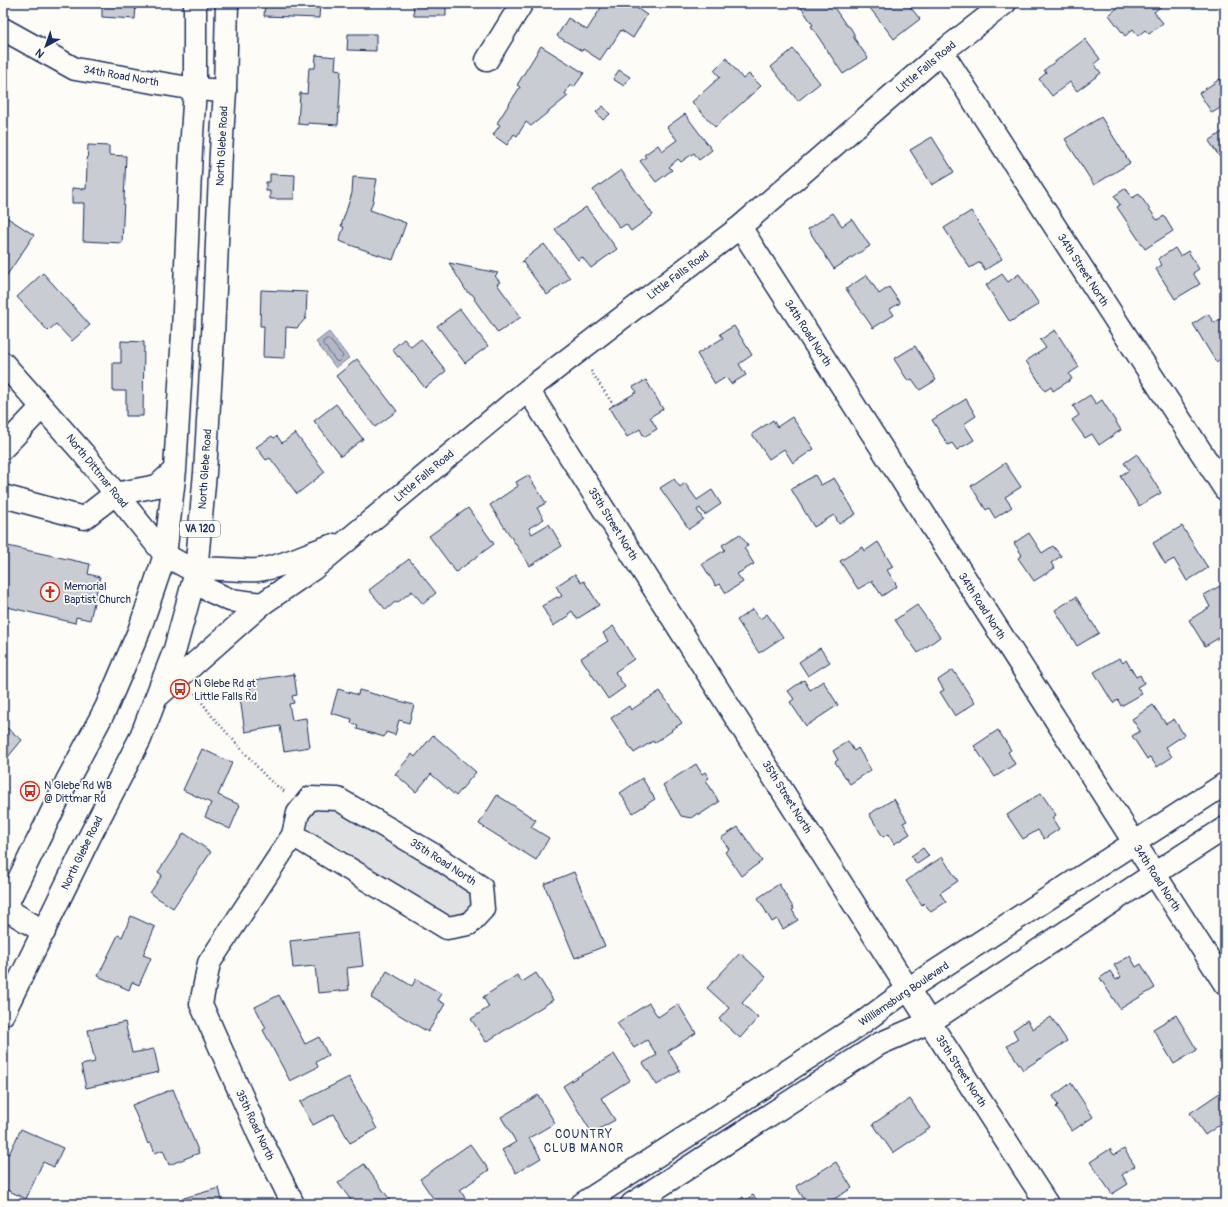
<svg xmlns="http://www.w3.org/2000/svg" width="1228" height="1207" font-family="Pangolin,sans-serif">
  <style>
    .green { fill: #e0e1e3; stroke: #7e88a0 }
    .water { fill: #b3b8c5; stroke: #76819c }
    .lines { fill: none; stroke-linecap: round; stroke-linejoin: round }
    .shore { stroke: #586687; stroke-width: 1 }
    .building { fill: #c9ccd3; stroke: #1b2f5e }
    .minor-casing { stroke: #1b2f5e; stroke-width: 25 }
    .major-casing { stroke: #1b2f5e; stroke-width: 25 }
    .path { stroke: #1b2f5e; stroke-width: 2.5; stroke-dasharray: 1 3; stroke-linecap: butt }
    .minor { stroke: #fdfcf7; stroke-width: 22 }
    .major { stroke: #fdfcf7; stroke-width: 22 }
    .labels { text-anchor: middle; dominant-baseline: central; stroke-width: 3.5; stroke-linejoin: round; paint-order: stroke }
    .shield { fill: #fdfcf7; stroke: #5f6c8c; stroke-width: 1 }
    .shield-label { font-size: 10px; font-weight: bold; fill: #1b2f5e }
    .street-label { font-size: 11px; fill: #1b2f5e; stroke: #fdfcf7 }
    .poi-label { font-size: 11px; fill: #1b2f5e; stroke: #fdfcf7; text-anchor: start }
    .neighbourhood-label { font-size: 12px; letter-spacing: 1px; fill: #1b2f5e; stroke: #fdfcf7 }
  </style>
  <rect width="100%" height="100%" fill="#fdfcf7"/>
  <filter id="ink" filterUnits="userSpaceOnUse"><feTurbulence type="fractalNoise" baseFrequency=".025" numOctaves="2"/><feDisplacementMap in="SourceGraphic" scale="8" xChannelSelector="R" yChannelSelector="G"/><feConvolveMatrix kernelMatrix="1 2 1 2 8 2 1 2 1" color-interpolation-filters="sRGB"/></filter>
  <g filter="url(#ink)">
    <path class="green" d="M338,799L481,887L483,909L447,928L293,835L298,813Z"/>
    <path class="water" d="M329,332L349,358L336,368L316,342Z"/>
    <g class="lines">
      <path class="shore" d="M327,339H329L343,356L342,358L338,362L336,361L323,344V342Z"/>
    </g>
    <path class="building" d="M102,3H136L135,19L102,17Z
      M265,3H320L319,18L264,16Z
      M413,3H446V16H414Z
      M604,3H638L635,7L647,15L633,38L621,30L609,49L608,48L600,60L583,49L582,51L557,36L568,18L587,30Z
      M798,3H831L846,25L850,27L854,34V38L868,58L843,74L811,26L813,25Z
      M866,3H907L920,19L894,39Z
      M1123,3H1165L1154,12L1163,23L1149,34L1145,30L1138,36L1133,29L1125,36L1109,15Z
      M348,34H376V51L347,50Z
      M1085,39L1100,59L1094,64L1101,73L1077,91L1070,82L1052,96L1039,79L1046,73L1044,70Z
      M541,46L584,73L574,87L570,85L565,94L568,96L531,126L526,122L517,136L514,134L507,145L493,135L500,125L497,123L520,87L517,85Z
      M793,49L820,83L798,101L771,67Z
      M316,55L336,57L335,69L341,70L338,125L308,123V125L298,124L300,93L307,94L309,68H315Z
      M726,58L743,79L749,74L761,86L715,127L692,102L720,77L714,70Z
      M619,70L630,77L624,86L613,79Z
      M1220,79L1225,86V105L1212,113L1199,93Z
      M603,106L610,114L603,120L596,112Z
      M685,114L712,150L699,160L694,153L681,162L678,159L669,167L672,170L656,182L640,161L646,157L644,155L658,145L662,151L677,140L667,127Z
      M1101,117L1130,163L1094,185L1065,139Z
      M1225,130V165L1209,141Z
      M932,137L954,172L932,185L910,150Z
      M88,145L109,146V155L126,156L122,243L83,241L84,203H72V188L86,189Z
      M621,170L653,215L631,231L626,224L620,228L593,190Z
      M270,174L295,175L294,199H270V191H266V182H270Z
      M353,177L377,179L373,201L370,210L406,223L393,260L339,241L344,227L341,226L352,193Z
      M1126,188L1132,198L1139,194L1157,220L1164,216L1173,231L1145,249L1117,207L1120,205L1114,196Z
      M586,207L617,249L591,268L582,257L578,260L555,229Z
      M971,211L1002,259L985,270L980,262L970,268L944,228Z
      M833,213L842,226L852,219L870,246L834,269L808,229Z
      M3,215L34,235L3,281Z
      M544,244L570,278L547,295L522,261Z
      M1175,248L1180,256L1188,251L1199,269L1193,273L1200,284L1175,299L1156,269L1162,265L1158,259Z
      M449,263L498,273L495,276L500,282L497,284L521,317L498,333L474,299L475,298L472,294L467,292Z
      M43,273L90,325L72,341L56,324L48,331L17,297Z
      M1002,274L1008,282L1019,274L1039,304L1010,322L986,285Z
      M867,275L879,294L889,287L900,303L890,309L894,315L873,328L846,289Z
      M261,290L307,292L306,318L297,328L286,327L285,358L263,357L264,326H260Z
      M460,309L488,346L465,363L437,326Z
      M1208,314L1214,323L1220,319L1225,327V356L1216,362L1193,324Z
      M734,326L752,355L739,364L746,375L731,384L726,377L715,384L697,354L723,338L720,334Z
      M1055,330L1079,367L1069,374L1072,379L1053,391L1051,387L1045,391L1026,361L1046,348L1040,340Z
      M404,339L411,347L421,339L446,371L425,388L399,356L398,357L392,349Z
      M121,341L144,342L143,416H126V391H113V363H121Z
      M915,346L936,380L920,390L912,379L908,381L894,359Z
      M357,359L397,411L375,427L336,376Z
      M646,380L663,409L650,417L657,429L644,437L640,429L627,437L609,408L637,392L633,387Z
      M1090,395L1096,404L1102,400L1121,430L1099,445L1092,434L1085,438L1072,420L1079,415L1073,406Z
      M966,399L976,416L964,424L974,440L957,450L952,443L948,445L932,420Z
      M336,404L363,439L341,456L314,421Z
      M792,417L814,449L793,463L784,449L769,459L752,434L773,420L777,427Z
      M295,433L325,472L297,494L270,458L266,460L256,447L272,436L274,438L277,436L282,443Z
      M1137,454L1161,493L1139,506L1120,476L1129,470L1124,463Z
      M1005,463L1021,487L1005,497L1012,507L995,518L989,508L986,510L971,486Z
      M528,475L546,503L537,508L544,519L529,528L532,534L549,524L562,546L530,566L490,505L518,486L516,482Z
      M815,475L821,485L834,478L856,514L839,524L834,515L814,527L791,489Z
      M674,479L680,487L685,483L697,500L712,490L721,504L705,515L700,508L697,510L703,519L689,529L660,488Z
      M468,508L494,544L456,572L429,536Z
      M1182,526L1208,568L1187,581L1174,559L1165,564L1153,543Z
      M1029,533L1042,553L1053,546L1061,556L1051,563L1055,568L1034,581L1018,558L1022,555L1014,543Z
      M740,534L748,546L744,548L754,564L737,574L743,582L726,593L720,584L716,586L702,564L725,550L722,545Z
      M878,542L893,567L887,570L897,586L882,596L872,581L858,589L840,561L863,547L865,551Z
      M3,545L90,564L88,574L100,577L90,620L76,617L75,623L3,606Z
      M409,559L436,593L423,604L412,591L397,603L395,602L386,610L369,590Z
      M575,574L581,583L584,581L599,605L577,619L572,611L568,614L569,616L553,626L542,606L557,597L558,598L562,596L556,586Z
      M1220,586L1225,595V641L1222,636L1205,646L1189,620L1210,607L1204,595Z
      M1076,597L1099,633L1077,646L1055,610Z
      M917,605L940,637L918,653L895,620Z
      M753,609L760,619L767,614L783,637L759,653L737,620Z
      M613,626L634,659L615,672L625,687L608,699L581,658L608,641L603,633Z
      M820,648L830,662L808,676L799,662Z
      M1119,658L1123,663L1126,660L1136,677L1140,675L1144,683L1137,687L1142,694L1121,706L1118,700L1113,703L1094,672Z
      M953,670L975,703L955,716L940,692L944,690L938,680Z
      M294,674L297,695L292,696L294,703L289,704L292,720L306,718L310,747L284,751L280,726L245,732L240,698L246,697L245,694L251,693L249,681Z
      M804,680L810,690L823,681L838,705L806,726L790,702L794,699L788,691Z
      M338,689L358,695L359,690L414,705L409,723L399,720L395,735L386,732L384,737L357,729L358,725L351,723L352,719L331,713Z
      M660,691L682,723L671,730L672,731L654,743L653,741L634,753L611,718L629,706L631,710Z
      M1153,705L1166,724L1174,719L1184,735L1166,747L1172,757L1157,767L1150,757L1147,759L1132,736L1140,731L1132,719Z
      M3,725L22,740L3,763Z
      M998,730L1011,750L1008,752L1015,764L995,777L974,746Z
      M433,735L476,772L456,796L431,774L416,792L395,774L412,754L415,757Z
      M848,741L854,751L858,748L871,770L850,784L835,762L838,760L833,751Z
      M202,749L232,763L218,795L240,805L230,829L205,817L211,803L183,790Z
      M696,764L702,774L705,772L709,778L706,780L719,802L699,815L698,813L691,818L681,816L663,785Z
      M642,778L655,799L633,813L620,793Z
      M1041,793L1056,815L1052,818L1059,829L1044,839L1038,830L1023,839L1007,815Z
      M497,795L536,820L531,827L549,838L536,860L479,824Z
      M894,799L907,821L903,823L910,834L894,844L888,834L883,837L869,814Z
      M738,827L762,861L741,876L725,852L729,849L721,838Z
      M184,833L211,852L173,908L150,893L162,875L158,872Z
      M923,848L929,856L917,864L911,856Z
      M942,857L958,881L940,893L946,902L931,912L924,903L922,905L906,881Z
      M574,872L605,946L575,958L544,884Z
      M779,884L794,909L792,910L798,920L783,929L777,919L772,922L758,898Z
      M131,916L155,927L143,955L151,958L139,985L132,982L129,990L98,976L118,935L122,937Z
      M359,933L363,966L347,968L349,990L318,993L315,966L293,968L290,941Z
      M740,953L766,977L742,1003L758,1018L740,1038L719,1019L729,1008L707,988Z
      M1130,956L1136,967L1141,964L1155,988L1120,1009L1100,978L1110,971L1116,980L1121,977L1114,965Z
      M387,971L412,986L416,979L442,994L438,1000L445,1004L428,1032L371,998Z
      M536,973L553,1000L486,1042L471,1019L489,1007L483,997L517,975L522,982Z
      M279,995L305,1044L319,1037L328,1055L316,1062L318,1067L290,1081L263,1030L266,1028L255,1007Z
      M649,1003L658,1017L678,1004L696,1033L668,1051L680,1071L657,1085L643,1063L657,1055L647,1040L634,1048L617,1023Z
      M1176,1015L1197,1050L1174,1064L1153,1029Z
      M1051,1017L1067,1041L1023,1070L1007,1046L1018,1039L1013,1030L1027,1020L1033,1029Z
      M125,1022L132,1053L154,1049L159,1072L86,1088L81,1065L95,1062L88,1030Z
      M614,1054L630,1080L601,1098L615,1120L592,1133L563,1086Z
      M349,1077L377,1129L350,1143L334,1114L313,1125L300,1102Z
      M1071,1083L1093,1117L1072,1131L1056,1107L1058,1105L1053,1096Z
      M173,1089L199,1153L169,1165L163,1150L155,1153L151,1143L148,1144L132,1105Z
      M1224,1090L1225,1092V1121L1205,1135L1190,1113Z
      M538,1095L555,1123L529,1138L541,1158L516,1173L502,1150L516,1142L501,1117Z
      M910,1099L930,1128L893,1153L873,1124Z
      M21,1129L63,1148L54,1167L43,1162L26,1199L3,1188V1151L9,1154Z
      M470,1144L489,1170L460,1190L469,1204H437L420,1179Z
      M1110,1149L1114,1155L1124,1149L1135,1166L1122,1175L1128,1184L1112,1194L1090,1162Z
      M836,1162L852,1188L826,1204H807L796,1186Z
      M364,1164L393,1204H354L338,1183Z
      M219,1188L223,1204H186L184,1198Z
      M753,1195L760,1204H733L743,1197L745,1200Z"/>
    <g class="lines">
      <defs>
        <path id="minor" d="M3,29L75,69L195,89L225,91
          M942,52L1225,489
          M487,60L522,3
          M740,227L1225,984
          M3,363L83,453L165,555L196,572L208,590L230,600L262,604L313,569L528,390L740,227L942,52L1005,3
          M528,390L908,989L1047,1204
          M3,448L42,407
          M3,496L84,518L115,494
          M196,572C216,565 237,572 258,570C284,567 309,552 334,545
          M293,835L447,928L469,924L483,909L481,887L432,854L338,799L310,798L298,813L293,835L209,963L201,1004L259,1135L293,1204
          M3,907L44,932"/>
        <path id="major" d="M115,494L157,486L175,470
          M158,696L262,604
          M3,912L67,781L106,708L139,631L165,555L175,470L183,333L191,150L195,89V3
          M3,1014L90,836L140,739L175,649L196,572L205,473L213,335L221,152L225,91L227,3
          M582,1204L862,1023L908,989L1225,784
          M632,1204L879,1044L930,1022L1154,874L1225,828"/>
      </defs>
      <use href="#minor" class="minor-casing"/>
      <use href="#major" class="major-casing"/>
      <path class="path" d="M591,371L614,406
        M195,693L212,716L269,780L285,792"/>
      <use href="#minor" class="minor"/>
      <use href="#major" class="major"/>
    </g>
  </g>
  <defs>
    <symbol id="church-ring" viewBox="-11 -11 22 22"><circle r="9.5" fill="#fdfcf7" stroke="#c8321e" stroke-width="1.5"/><path d="M-1.2-6h2.4v3.5h3.3v2.4h-3.3V6h-2.4V-.1h-3.3v-2.4h3.3Z" fill="#c8321e"/></symbol>
    <symbol id="bus-ring" viewBox="-11 -11 22 22"><circle r="9.5" fill="#fdfcf7" stroke="#c8321e" stroke-width="1.5"/><path d="M-5-6H5V4H4V6H2V4H-2V6H-4V4H-5ZM-3.5-4V0h7V-4ZM-3.5 1.2v1.5H-2V1.2ZM2 1.2v1.5H3.5V1.2Z" fill="#c8321e"/></symbol>
  </defs>
  <g fill-rule="evenodd">
    <use href="#church-ring" x="39" y="581" width="22" height="22"/>
    <use href="#bus-ring" x="169" y="678" width="22" height="22"/>
    <use href="#bus-ring" x="19" y="780" width="22" height="22"/>
  </g>
  <g class="labels">
    <rect class="shield" x="180" y="521" width="40" height="16" rx="3"/>
    <g class="shield-label">
      <text x="200" y="529">VA 120</text>
    </g>
    <g class="street-label">
      <text transform="translate(926 67) rotate(-40)">Little Falls Road</text>
      <text transform="translate(121 76) rotate(10)">34th Road North</text>
      <text transform="translate(222 146) rotate(-87)">North Glebe Road</text>
      <text transform="translate(1083 270) rotate(57)">34th Street North</text>
      <text transform="translate(678 275) rotate(-37)">Little Falls Road</text>
      <text transform="translate(808 333) rotate(57)">34th Road North</text>
      <text transform="translate(205 469) rotate(-86)">North Glebe Road</text>
      <text transform="translate(97 471) rotate(51)">North Dittmar Road</text>
      <text transform="translate(424 476) rotate(-40)">Little Falls Road</text>
      <text transform="translate(613 524) rotate(58)">35th Street North</text>
      <text transform="translate(982 606) rotate(57)">34th Road North</text>
      <text transform="translate(787 797) rotate(58)">35th Street North</text>
      <text transform="translate(82 853) rotate(-64)">North Glebe Road</text>
      <text transform="translate(443 862) rotate(33)">35th Road North</text>
      <text transform="translate(1157 878) rotate(57)">34th Road North</text>
      <text transform="translate(904 994) rotate(-34)">Williamsburg Boulevard</text>
      <text transform="translate(961 1071) rotate(57)">35th Street North</text>
      <text transform="translate(255 1125) rotate(65)">35th Road North</text>
    </g>
    <g class="poi-label">
      <text x="64" y="586">Memorial<tspan x="64" dy="13">Baptist Church</tspan></text>
      <text x="194" y="683">N Glebe Rd at<tspan x="194" dy="13">Little Falls Rd</tspan></text>
      <text x="44" y="785">N Glebe Rd WB<tspan x="44" dy="13">@ Dittmar Rd</tspan></text>
    </g>
    <g class="neighbourhood-label">
      <text x="584" y="1134">COUNTRY<tspan x="584" dy="14">CLUB MANOR</tspan></text>
    </g>
  </g>
  <rect width="1228" height="1207" fill="none" stroke="#fdfcf7" stroke-width="16"/>
  <rect x="8" y="8" width="1212" height="1191" fill="none" stroke="#1b2f5e" stroke-width="1.5" filter="url(#ink)"/>
  <g transform="translate(46 46) rotate(220)" stroke="#fdfcf7" stroke-width="3" paint-order="stroke">
  <path d="M0-3L7 15L0 10L-7 15Z" fill="#1b2f5e"/>
  <text y="-6" font-size="11" font-weight="bold" text-anchor="middle" fill="#1b2f5e">N</text>
  </g>
</svg>
